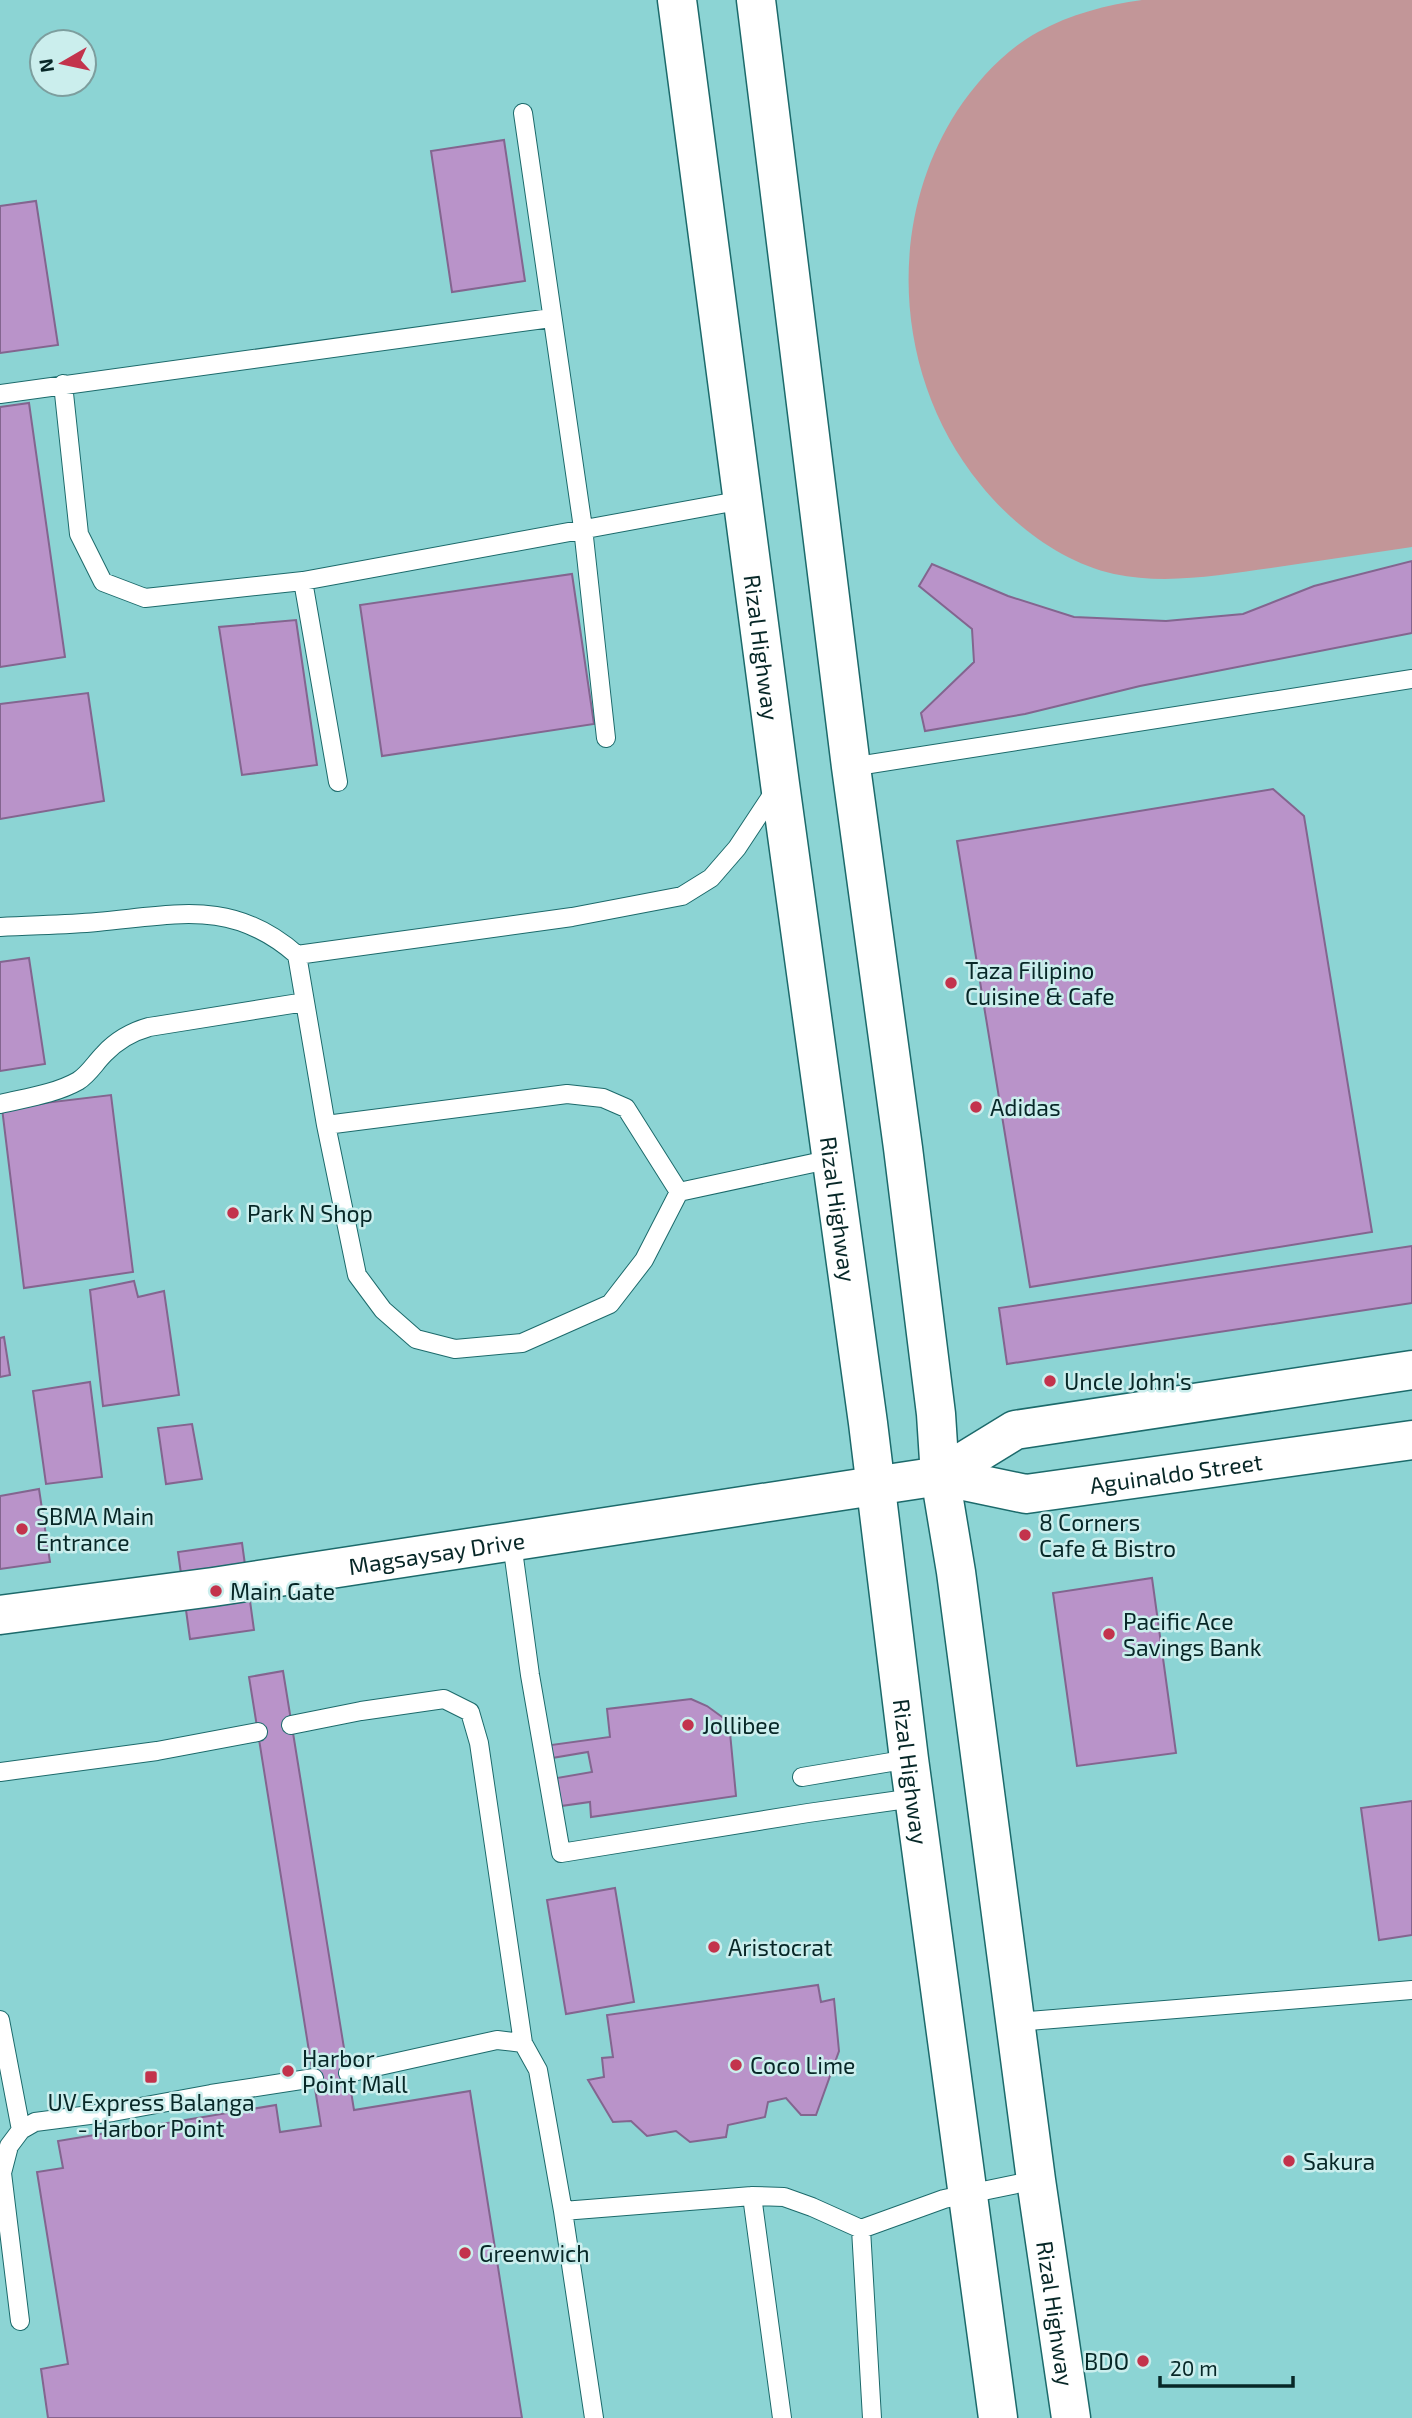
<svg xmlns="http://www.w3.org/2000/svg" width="1412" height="2418" font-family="'Exo 2',sans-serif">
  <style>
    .green { fill: #c29698 }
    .building { fill: #b993c9; stroke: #83658f; stroke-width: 2 }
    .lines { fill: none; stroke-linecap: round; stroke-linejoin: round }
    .service-casing { stroke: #1c6a6b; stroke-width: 20 }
    .tertiary-casing { stroke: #1c6a6b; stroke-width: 41 }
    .secondary-casing { stroke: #1c6a6b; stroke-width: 41 }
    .primary-casing { stroke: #1c6a6b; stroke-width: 41 }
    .service { stroke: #fff; stroke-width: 18 }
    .tertiary { stroke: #fff; stroke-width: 38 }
    .secondary { stroke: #fff; stroke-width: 38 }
    .primary { stroke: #fff; stroke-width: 38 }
    .poi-dot { fill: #c3334c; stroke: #cbeeed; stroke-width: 2.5 }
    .labels { text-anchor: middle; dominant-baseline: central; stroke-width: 5; stroke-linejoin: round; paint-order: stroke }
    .street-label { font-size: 23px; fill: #072727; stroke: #cbeeed }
    .poi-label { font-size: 23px; fill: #072727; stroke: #cbeeed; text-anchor: start }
  </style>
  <rect width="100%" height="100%" fill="#8cd4d4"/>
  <path class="green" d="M1142,0H1412V547C1365,554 1318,561 1271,568C1219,575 1167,585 1114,574C1061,562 1013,525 980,484C895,380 884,224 957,111C978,80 1005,50 1038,32C1071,14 1106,5 1142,0Z"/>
  <path class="building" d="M504,140L525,281L452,292L431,151Z
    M36,201L58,345L0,353V206Z
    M29,403L65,657L0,667V407Z
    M1412,561V633L1140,686L1025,714L925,731L921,713L974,662L972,629L919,586L932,564L1008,596L1074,617L1166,621L1243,614L1314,586Z
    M572,574L594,724L382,756L360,605Z
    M296,620L317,765L242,775L219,627Z
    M88,693L104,801L0,819V704Z
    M1273,789L1304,816L1372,1232L1030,1287L957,841Z
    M29,958L45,1064L0,1071V962Z
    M111,1095L133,1272L24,1288L2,1108Z
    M1412,1246V1303L1007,1364L999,1308Z
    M134,1281L138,1297L164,1291L179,1395L103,1406L90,1290Z
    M4,1337L10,1375L0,1377V1338Z
    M90,1382L102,1477L46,1484L33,1391Z
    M192,1424L202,1479L166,1484L158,1428Z
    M39,1489L50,1562L0,1569V1496Z
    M242,1543L254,1630L190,1639L178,1552Z
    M1152,1578L1176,1753L1077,1766L1053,1593Z
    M283,1671L354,2110L470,2091L522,2418H48L41,2369L68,2364L37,2172L63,2168L58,2141L276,2105L280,2132L321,2126L249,1677Z
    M691,1699L707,1706L729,1722L736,1796L591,1817L590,1802L561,1806L557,1778L592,1772L588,1752L552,1758L551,1745L610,1737L607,1709Z
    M1412,1801V1935L1379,1940L1361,1808Z
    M615,1888L634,2002L566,2014L547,1900Z
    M818,1985L821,2002L834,1999L839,2051L816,2115H801L786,2098L768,2102L765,2117L728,2125L726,2137L690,2142L676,2131L647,2136L631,2121L613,2122L588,2080L604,2077L602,2058L613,2057L607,2015Z"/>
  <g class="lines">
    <defs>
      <path id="service" d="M523,113L583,528L606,738
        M63,384L79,534L103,582L145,598L303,581L743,500
        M0,394L551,318
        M303,581L338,782
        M851,767L1412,679
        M0,927C32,925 65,925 97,922C176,915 232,898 297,955L326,1125L357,1275L383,1310L416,1339L455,1349L522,1343L610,1304L644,1260L679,1192L832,1159
        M297,955L572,917L682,896L711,878L737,848L776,789
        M0,1104C25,1098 55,1094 78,1081C89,1074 95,1063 104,1054C117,1040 131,1032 149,1027L305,1002
        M326,1125L567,1094L603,1098L626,1108L679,1192
        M512,1543L530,1675L561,1853L808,1813L914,1798
        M291,1725L361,1711L444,1699L470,1712L479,1743L523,2043
        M0,1772L157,1751L258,1732
        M802,1777L909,1759
        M0,2020L21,2130
        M1016,2022L1412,1990
        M348,2073L497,2040L523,2043L538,2070L563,2211L752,2196L784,2197L812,2207L861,2229L944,2199L1036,2180
        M752,2196L782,2418
        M563,2211L594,2418
        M861,2229L872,2418
        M20,2321L2,2173L9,2146L21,2130L35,2122L113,2112L211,2094L314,2078"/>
      <g id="tertiary">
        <path d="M940,1476L1015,1430L1412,1370"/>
        <path id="s1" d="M874,1486L940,1476L1026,1494L1412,1440"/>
      </g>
      <g id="secondary">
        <path id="s2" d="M0,1615L213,1587L874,1486"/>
      </g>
      <g id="primary">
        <path id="s3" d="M677,0L780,784L868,1423L909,1759L998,2418"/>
        <path id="s4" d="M756,0L851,767L903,1148L936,1414L940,1476L956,1572L1036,2180L1071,2418"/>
      </g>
    </defs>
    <use href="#service" class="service-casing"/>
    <use href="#tertiary" class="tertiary-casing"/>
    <use href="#secondary" class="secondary-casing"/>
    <use href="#primary" class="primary-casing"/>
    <use href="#service" class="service"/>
    <use href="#tertiary" class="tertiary"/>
    <use href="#secondary" class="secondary"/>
    <use href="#primary" class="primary"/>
  </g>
  <g class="poi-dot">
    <circle cx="951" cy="983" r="7"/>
    <circle cx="976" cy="1107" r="7"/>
    <circle cx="233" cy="1213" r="7"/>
    <circle cx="1050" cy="1381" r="7"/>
    <circle cx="22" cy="1529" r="7"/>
    <circle cx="1025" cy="1535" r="7"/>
    <circle cx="216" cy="1591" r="7"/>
    <circle cx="1109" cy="1634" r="7"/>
    <circle cx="688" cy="1725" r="7"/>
    <circle cx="714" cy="1947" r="7"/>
    <circle cx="736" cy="2065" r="7"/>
    <circle cx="288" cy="2071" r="7"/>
    <rect x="144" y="2070" width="14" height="14" rx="3.5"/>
    <circle cx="1289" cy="2161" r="7"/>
    <circle cx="465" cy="2253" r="7"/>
    <circle cx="1143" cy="2361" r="7"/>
  </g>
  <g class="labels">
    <g class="street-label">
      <text stroke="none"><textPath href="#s3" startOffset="653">Rizal Highway</textPath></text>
      <text stroke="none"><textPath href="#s3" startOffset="1220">Rizal Highway</textPath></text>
      <text stroke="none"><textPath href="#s1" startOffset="306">Aguinaldo Street</textPath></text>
      <text stroke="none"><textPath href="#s2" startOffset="441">Magsaysay Drive</textPath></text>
      <text stroke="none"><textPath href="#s3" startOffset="1787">Rizal Highway</textPath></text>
      <text stroke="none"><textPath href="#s4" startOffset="2333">Rizal Highway</textPath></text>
    </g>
    <g class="poi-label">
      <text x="965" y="970">Taza Filipino<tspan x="965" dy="26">Cuisine &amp; Cafe</tspan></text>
      <text x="990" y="1107">Adidas</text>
      <text x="247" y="1213">Park N Shop</text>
      <text x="1064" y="1381">Uncle John's</text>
      <text x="36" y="1516">SBMA Main<tspan x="36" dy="26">Entrance</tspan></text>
      <text x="1039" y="1522">8 Corners<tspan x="1039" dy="26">Cafe &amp; Bistro</tspan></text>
      <text x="230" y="1591">Main Gate</text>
      <text x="1123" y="1621">Pacific Ace<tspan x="1123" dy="26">Savings Bank</tspan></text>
      <text x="702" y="1725">Jollibee</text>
      <text x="728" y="1947">Aristocrat</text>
      <text x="302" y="2058">Harbor<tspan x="302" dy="26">Point Mall</tspan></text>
      <text x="750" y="2065">Coco Lime</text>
      <text x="151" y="2102" text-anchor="middle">UV Express Balanga<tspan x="151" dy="26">- Harbor Point</tspan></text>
      <text x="1303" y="2161">Sakura</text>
      <text x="479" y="2253">Greenwich</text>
      <text x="1129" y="2361" text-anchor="end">BDO</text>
    </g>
  </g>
  <g transform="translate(63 63) rotate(261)"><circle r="33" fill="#cbeeed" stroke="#7d9e9e" stroke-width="2"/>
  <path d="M0-5L12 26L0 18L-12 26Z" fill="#c3334c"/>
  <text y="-10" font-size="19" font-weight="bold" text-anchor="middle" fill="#072727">N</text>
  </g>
  <path d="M1160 2376v10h133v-10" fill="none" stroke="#072727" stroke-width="3.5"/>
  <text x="1170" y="2376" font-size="21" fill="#072727" stroke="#cbeeed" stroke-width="5" paint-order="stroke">20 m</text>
</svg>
